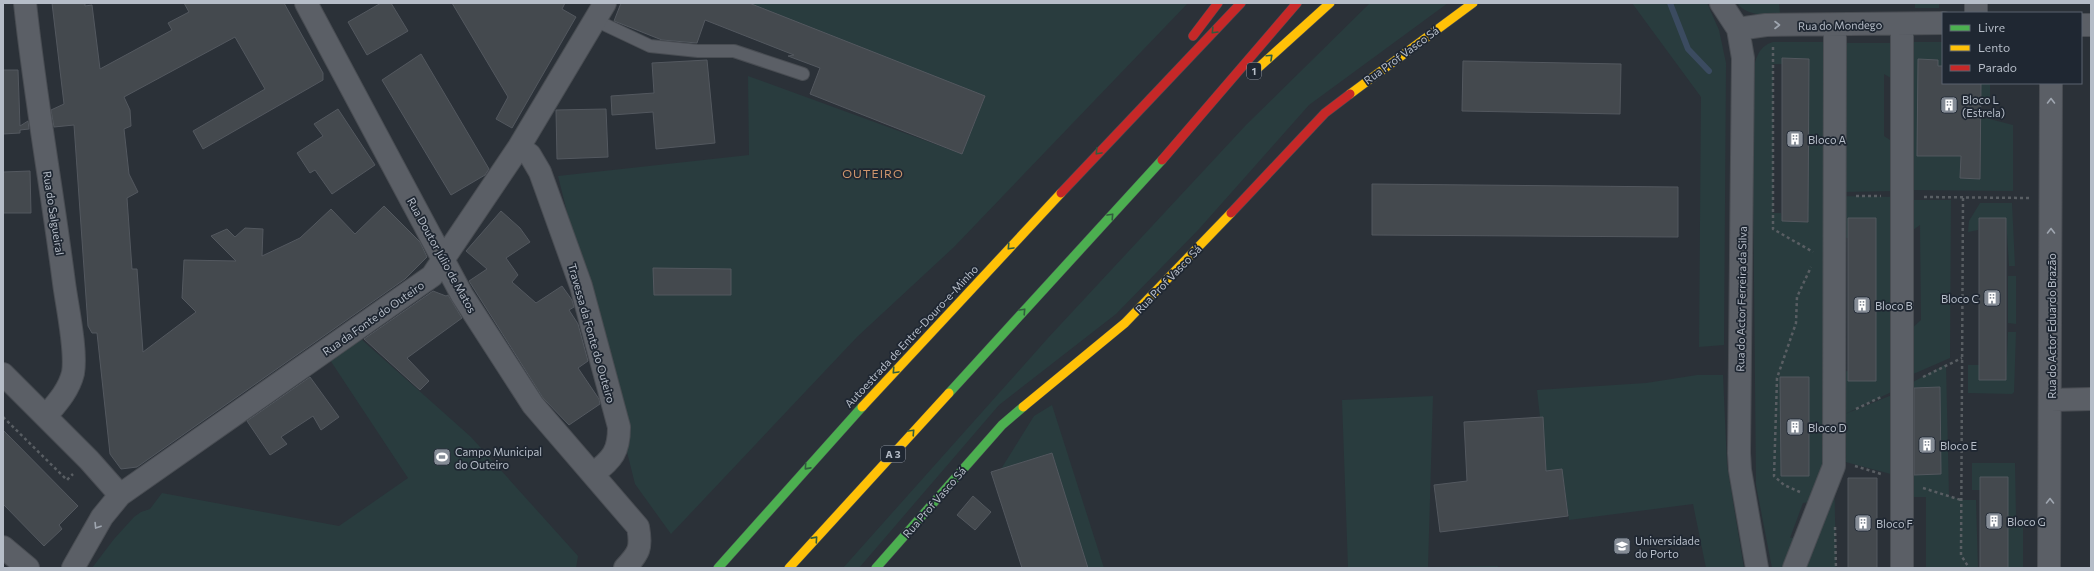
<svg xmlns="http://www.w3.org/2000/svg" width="2094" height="571" font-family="Commissioner,sans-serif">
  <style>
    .green { fill: #293c3e; fill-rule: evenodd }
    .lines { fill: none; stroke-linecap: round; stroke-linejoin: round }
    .stream { stroke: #3b4b60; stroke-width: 6 }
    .building { fill: #44494e; stroke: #53585f }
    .lane-casing { stroke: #494d53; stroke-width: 14 }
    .street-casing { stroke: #494d53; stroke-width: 24 }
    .fast-casing { stroke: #494d53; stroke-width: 10 }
    .slow-casing { stroke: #494d53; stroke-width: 10 }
    .jam-casing { stroke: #494d53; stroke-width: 10 }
    .path { stroke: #595e63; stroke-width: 2.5; stroke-dasharray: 3 3; stroke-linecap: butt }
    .lane { stroke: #5b5f66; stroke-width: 12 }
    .street { stroke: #5b5f66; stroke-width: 22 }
    .fast { stroke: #4caf50; stroke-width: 9 }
    .slow { stroke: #ffc107; stroke-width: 9 }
    .jam { stroke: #c62828; stroke-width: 9 }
    .oneway { stroke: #9fa6b0 }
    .oneway2 { stroke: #315d3e }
    .labels { text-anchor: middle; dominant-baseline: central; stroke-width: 3.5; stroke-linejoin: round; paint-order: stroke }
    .shield { fill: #1f2732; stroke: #89909b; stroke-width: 1 }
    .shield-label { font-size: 10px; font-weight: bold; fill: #b6bdc8 }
    .street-label { font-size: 11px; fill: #b6bdc8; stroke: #1f2732 }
    .poi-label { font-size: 11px; fill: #b6bdc8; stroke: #1f2732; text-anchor: start }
    .neighbourhood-label { font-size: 12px; letter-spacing: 1px; fill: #cd956c; stroke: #1f2732 }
  </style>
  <rect width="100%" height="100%" fill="#2b3138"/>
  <path class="green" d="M749,3H1188L954,247L857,337L671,534L635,484L558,176L749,155L748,76L962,154L985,97Z
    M1370,3H1448L1309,105L1199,229L1116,314L999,405L859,568H843L1048,338L1246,125Z
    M1632,3H1707L1719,30L1726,63L1724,345L1699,347L1701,97Z
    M1737,3H1779L1780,14C1763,14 1748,17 1737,3Z
    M1915,3H1939V8H1915Z
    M1773,42H1836L1834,196L1902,197V387L1845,414L1902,391V477L1838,460L1834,466L1836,568H1772L1756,485L1752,77C1755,63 1756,47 1773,42ZM1782,58L1809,59L1808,222L1782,221L1781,213H1773V64H1782ZM1834,238H1848V371L1834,372ZM1817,501L1806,536L1790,538L1803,503Z
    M1909,42H1943V66H1938V60L1920,59L1917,156H1937V149H1961L1960,178L1980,179L1981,120L1970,119V114L2013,125V191L1908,190Z
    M1840,43H1897L1896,81L1884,74V136L1896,144V191L1839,192Z
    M1981,83H1990V99L1988,101L1970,102V97H1981Z
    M1909,200H1951L1950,358L1911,375L1910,330L1921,320L1920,225L1909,233Z
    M1980,203H2012L2015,266H2009L2006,218H1979L1978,230L1968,232L1969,221Z
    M2008,276H2016V324L2008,323Z
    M2008,332H2016L2014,392L2012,394L1968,393V365H1979V380H2006Z
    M361,339L471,437L578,556L576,568H92L114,539L134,517L141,512L150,509L162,493L339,526L408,478L330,360Z
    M1946,364L1949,496L1961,500H1976L1978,568H1926V497H1902L1913,484L1914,475L1941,474L1940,387L1912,388L1913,382Z
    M1697,375H1723L1727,465L1744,568H1706L1693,504L1569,520L1562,469L1546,472L1537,390L1646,383Z
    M1433,396L1428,567L1498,566L1497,568H1348L1342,400Z
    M1052,405L1104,568H1088L1052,453L1001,469L1034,416Z
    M1972,463H2015L2016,517H2008V477H1980V490H1972Z
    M2008,524L2023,525V568H2008Z"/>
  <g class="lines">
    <path class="stream" d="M1670,3L1688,49L1709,71"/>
  </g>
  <path class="building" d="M52,3H85V6L92,5L100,69L172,30L168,23L189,12L184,3H284L323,73V80L203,149L193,131L265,89L235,37L124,97L130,110L131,126L124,129L129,174L138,192L127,198L132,269H137L143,352L196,312L182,298L184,260L236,261L211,236L227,229L235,237L245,228L263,229L262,256L300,238L331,209L355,234L384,206L420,242L427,257L405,279L137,467L121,469L110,454L97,333H92L88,326L74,125L54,127L51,110L64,104Z
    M381,3H391L408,31L367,55L348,22Z
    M452,3H565L562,9L576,17L512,128L496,119L508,97Z
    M621,3H749L985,96L962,154L810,94L820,68L788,56L794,55L705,20L697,43L662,40L614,21Z
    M421,54L489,169L485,175L451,195L382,80Z
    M1782,58L1809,59L1808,222L1782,221Z
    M1918,59L1938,60V66H1943V83H1981L1980,179L1960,178L1961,156H1917Z
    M707,60L715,143L656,149L653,112L612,115L611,96L654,93L652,63Z
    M1463,61L1621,64L1620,114L1462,111Z
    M3,70H18L20,126L28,121L29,129L20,130V133L3,134Z
    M338,109L375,165L332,194L315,170L310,173L297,153L323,136L314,124Z
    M606,109L608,157L557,159L556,110Z
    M30,171L31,213H3V172Z
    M1372,184L1678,187V237L1372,235Z
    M501,211L520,228L530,242L506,258L518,275L512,282L536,303L562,286L572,300L574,307L569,310L578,324L588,361L578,368L599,399L600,404L569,425L543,398L469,281L487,269L466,251Z
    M1848,218H1876V381H1848Z
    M1979,218H2006V380H1979Z
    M653,268L731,269V295H654Z
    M433,291L446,296L448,295L462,318L407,358L429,381L420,390L364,339Z
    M310,377L339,417L321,430L313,416L281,437L287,444L270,455L247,421Z
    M1780,377H1809V476H1781Z
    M1940,387L1941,474L1914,475V388Z
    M1543,417L1546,471L1562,469L1568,516L1440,532L1434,485L1467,481L1464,422Z
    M3,430L78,506L59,525L62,529L44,546L3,504Z
    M1052,453L1088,568H1022L991,472Z
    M1980,477H2008V568H1980Z
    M1848,478H1877V568H1848Z
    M973,496L991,512L975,530L957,515Z"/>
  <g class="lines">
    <defs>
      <path id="lane" d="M595,20L650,46L698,51H734L803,74"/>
      <path id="street" d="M25,3C35,97 52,189 64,283C67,306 77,351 73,373C69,390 57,403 46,416
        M306,3L462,295L533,405L638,527C642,548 639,553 625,568
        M1721,3L1738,29L1743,58L1739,453L1740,470L1757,568
        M1976,3V13
        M1902,24V568
        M2081,25H2091
        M1738,29L1766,25L1943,23
        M519,147L530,155L540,172L581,286L619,427C619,451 613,459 593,474
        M3,374L89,460L120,495
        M2051,400L2091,399
        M3,547L28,568
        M73,568L102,517L120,495L432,276L519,147L605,3
        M1794,568L1834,466L1835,25
        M2049,568L2051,83"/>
      <path id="fast" d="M949,393L1162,160
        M718,568L862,407
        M876,568L1002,425L1023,407"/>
      <path id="slow" d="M1258,68L1330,3
        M1350,94L1473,3
        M862,407L1061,193
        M1023,407L1125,323L1231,213
        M789,568L949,393"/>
      <path id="jam" d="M1193,36L1218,3
        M1162,160L1297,3
        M1061,193L1241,3
        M1231,213L1325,113L1350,94"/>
    </defs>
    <use href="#lane" class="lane-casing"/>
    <use href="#street" class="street-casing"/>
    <use href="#fast" class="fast-casing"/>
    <use href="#slow" class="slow-casing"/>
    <use href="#jam" class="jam-casing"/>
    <path class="path" d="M1773,47V229L1813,252
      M1856,196H1881
      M1924,197L2029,198
      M1963,198L1961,555L1969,568
      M1923,377L1962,358
      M1856,409L1881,397
      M3,417L67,480L73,474
      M1855,466L1881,474
      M1923,488L1961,500
      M1800,492L1784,485L1774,476L1777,378L1796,323L1797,297L1811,267
      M1835,527L1836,568"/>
    <use href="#lane" class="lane"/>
    <use href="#street" class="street"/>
    <use href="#fast" class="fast"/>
    <use href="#slow" class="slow"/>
    <use href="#jam" class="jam"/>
  </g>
  <defs><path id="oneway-chevron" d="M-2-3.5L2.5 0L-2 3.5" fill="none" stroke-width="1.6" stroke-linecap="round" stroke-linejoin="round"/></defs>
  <g class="oneway">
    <use href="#oneway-chevron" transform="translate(1777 25)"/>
    <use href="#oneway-chevron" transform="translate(2051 101) rotate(-90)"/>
    <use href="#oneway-chevron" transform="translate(2051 231) rotate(-90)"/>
    <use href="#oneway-chevron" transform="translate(2050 501) rotate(-90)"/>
    <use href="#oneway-chevron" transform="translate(97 526) rotate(122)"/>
  </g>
  <g class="oneway2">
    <use href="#oneway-chevron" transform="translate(1214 31) rotate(134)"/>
    <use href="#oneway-chevron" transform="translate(1270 57) rotate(-43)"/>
    <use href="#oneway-chevron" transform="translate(1098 152) rotate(133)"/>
    <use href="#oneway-chevron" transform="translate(1111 216) rotate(-47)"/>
    <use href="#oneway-chevron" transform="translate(1010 247) rotate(133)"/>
    <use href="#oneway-chevron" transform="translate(1023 311) rotate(-47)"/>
    <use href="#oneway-chevron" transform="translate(895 371) rotate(133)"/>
    <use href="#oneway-chevron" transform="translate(912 432) rotate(-47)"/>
    <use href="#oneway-chevron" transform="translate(807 467) rotate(132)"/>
    <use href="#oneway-chevron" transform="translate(815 539) rotate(-48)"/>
  </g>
  <defs>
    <symbol id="building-square" viewBox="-11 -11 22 22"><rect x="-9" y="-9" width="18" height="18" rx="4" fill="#858c96" stroke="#1f2732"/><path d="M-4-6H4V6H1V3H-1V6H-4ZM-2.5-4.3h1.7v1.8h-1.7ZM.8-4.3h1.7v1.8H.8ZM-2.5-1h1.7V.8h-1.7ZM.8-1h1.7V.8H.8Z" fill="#fff"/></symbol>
    <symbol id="stadium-square" viewBox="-11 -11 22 22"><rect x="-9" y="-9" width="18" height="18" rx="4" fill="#858c96" stroke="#1f2732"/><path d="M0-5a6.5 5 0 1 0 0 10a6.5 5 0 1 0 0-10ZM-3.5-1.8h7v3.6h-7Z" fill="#fff"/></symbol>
    <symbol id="university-square" viewBox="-11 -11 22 22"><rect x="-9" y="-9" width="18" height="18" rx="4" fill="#858c96" stroke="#1f2732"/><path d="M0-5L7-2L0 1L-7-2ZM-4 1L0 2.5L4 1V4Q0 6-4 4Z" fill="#fff"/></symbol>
  </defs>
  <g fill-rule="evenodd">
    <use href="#building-square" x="1939" y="95" width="20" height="20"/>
    <use href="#building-square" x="1785" y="129" width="20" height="20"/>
    <use href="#building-square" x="1982" y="288" width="20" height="20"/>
    <use href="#building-square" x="1852" y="295" width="20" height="20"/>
    <use href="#building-square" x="1785" y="417" width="20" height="20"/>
    <use href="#building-square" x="1917" y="435" width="20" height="20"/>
    <use href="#stadium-square" x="432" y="447" width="20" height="20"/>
    <use href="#building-square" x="1984" y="511" width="20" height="20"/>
    <use href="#building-square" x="1853" y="513" width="20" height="20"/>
    <use href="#university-square" x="1612" y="536" width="20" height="20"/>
  </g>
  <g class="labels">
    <g class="shield">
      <rect x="1247" y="63" width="14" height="16" rx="3"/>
      <rect x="881" y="446" width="24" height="16" rx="3"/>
    </g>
    <g class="shield-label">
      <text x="1254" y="71">1</text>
      <text x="893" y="454">A 3</text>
    </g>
    <g class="street-label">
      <text transform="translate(1840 25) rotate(-1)">Rua do Mondego</text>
      <text transform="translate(1401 55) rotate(-36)">Rua Prof Vasco Sá</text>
      <text transform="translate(54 213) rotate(81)">Rua do Salgueiral</text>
      <text transform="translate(442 255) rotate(61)">Rua Doutor Júlio de Matos</text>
      <text transform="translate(1168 279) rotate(-46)">Rua Prof Vasco Sá</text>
      <text transform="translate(1741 299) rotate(-89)">Rua do Actor Ferreira da Silva</text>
      <text transform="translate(373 318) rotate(-35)">Rua da Fonte do Outeiro</text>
      <text transform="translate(2051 326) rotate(-90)">Rua do Actor Eduardo Brazão</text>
      <text transform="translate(592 333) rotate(74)">Travessa da Fonte do Outeiro</text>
      <text transform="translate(911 336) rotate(-47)">Autoestrada de Entre-Douro-e-Minho</text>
      <text transform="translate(934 502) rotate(-49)">Rua Prof Vasco Sá</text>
    </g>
    <g class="poi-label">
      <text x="1962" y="99">Bloco L<tspan x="1962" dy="13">(Estrela)</tspan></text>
      <text x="1808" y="139">Bloco A</text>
      <text x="1979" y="298" text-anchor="end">Bloco C</text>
      <text x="1875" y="305">Bloco B</text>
      <text x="1808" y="427">Bloco D</text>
      <text x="1940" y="445">Bloco E</text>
      <text x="455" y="451">Campo Municipal<tspan x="455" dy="13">do Outeiro</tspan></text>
      <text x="2007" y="521">Bloco G</text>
      <text x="1876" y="523">Bloco F</text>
      <text x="1635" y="540">Universidade<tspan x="1635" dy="13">do Porto</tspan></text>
    </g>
    <g class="neighbourhood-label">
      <text x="873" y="173">OUTEIRO</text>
    </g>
  </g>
  <rect width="2094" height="571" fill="none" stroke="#b6bdc8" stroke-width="8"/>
  <rect x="1942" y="12" width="140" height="72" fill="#1f2732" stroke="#5b636e"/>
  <rect x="1950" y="25" width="20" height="6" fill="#4caf50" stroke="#5b636e"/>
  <text x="1978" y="32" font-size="12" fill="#b6bdc8">Livre</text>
  <rect x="1950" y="45" width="20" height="6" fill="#ffc107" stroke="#5b636e"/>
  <text x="1978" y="52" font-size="12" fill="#b6bdc8">Lento</text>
  <rect x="1950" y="65" width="20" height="6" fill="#c62828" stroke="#5b636e"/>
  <text x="1978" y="72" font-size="12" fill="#b6bdc8">Parado</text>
</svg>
